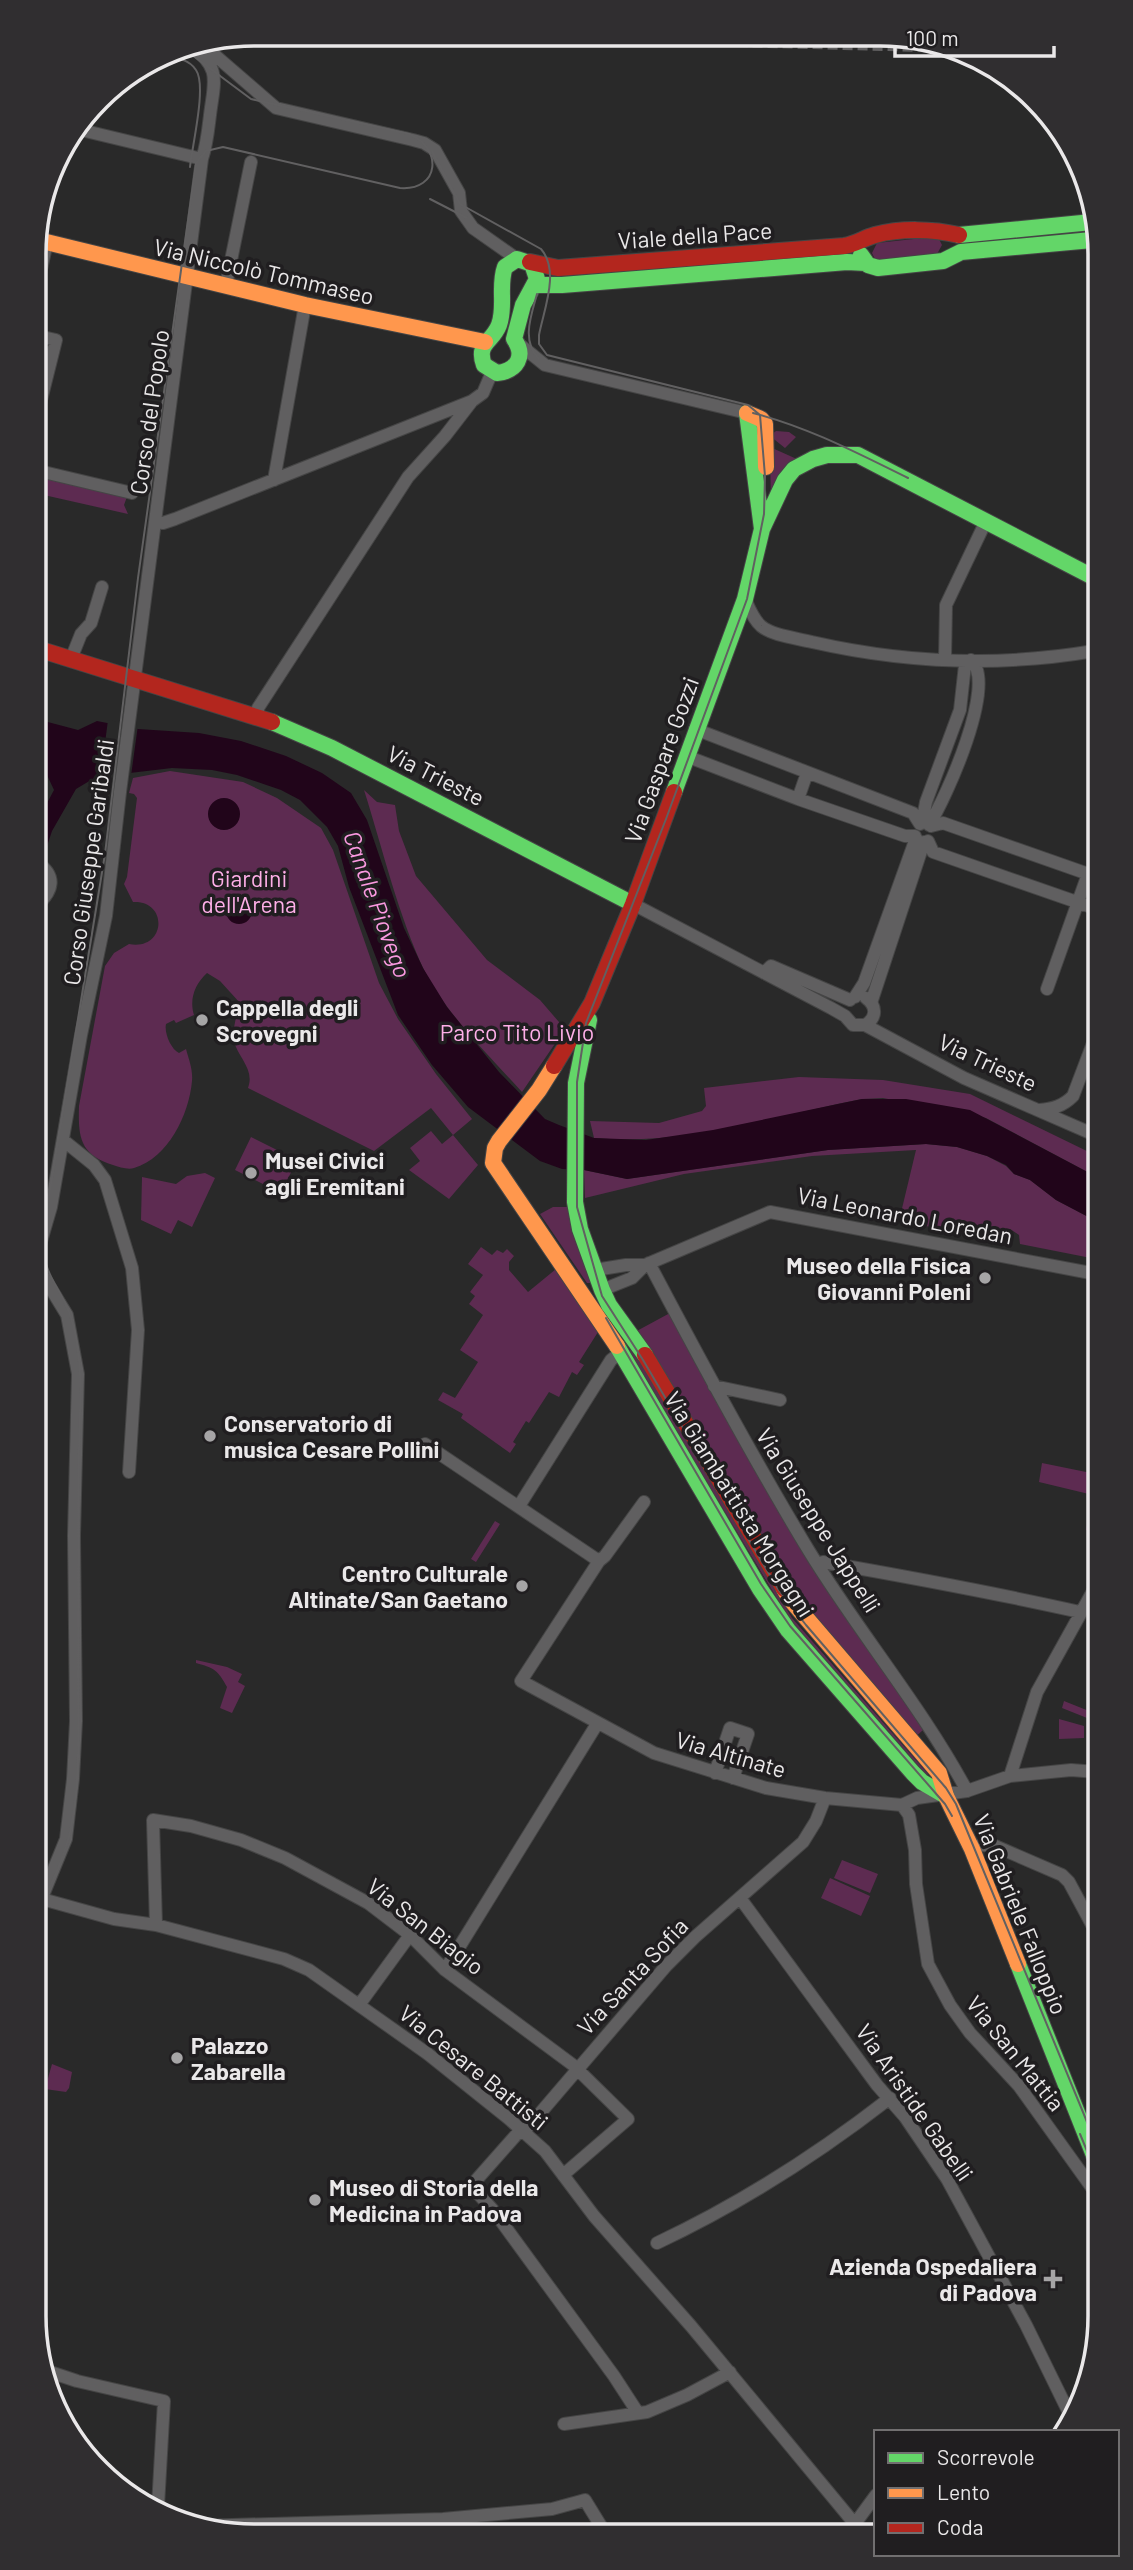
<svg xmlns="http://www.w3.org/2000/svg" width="1133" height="2570" font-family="Barlow,sans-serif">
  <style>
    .green { fill: #5d2b51 }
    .water { fill: #21051a }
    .pier { fill: #292929 }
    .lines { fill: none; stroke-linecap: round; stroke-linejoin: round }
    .street-casing { stroke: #454545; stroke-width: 14 }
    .fast-casing { stroke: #454545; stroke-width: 18 }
    .slow-casing { stroke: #454545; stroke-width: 18 }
    .jam-casing { stroke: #454545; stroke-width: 18 }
    .street { stroke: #605f60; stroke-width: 12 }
    .fast { stroke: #63d668; stroke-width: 16 }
    .slow { stroke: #ff974d; stroke-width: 16 }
    .jam { stroke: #b3261e; stroke-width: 16 }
    .tram { stroke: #616061; stroke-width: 2 }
    .rail { stroke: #616061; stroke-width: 3.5; stroke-dasharray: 10 5; stroke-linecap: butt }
    .poi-dot { fill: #a6a5a6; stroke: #201e20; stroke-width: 2.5 }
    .labels { text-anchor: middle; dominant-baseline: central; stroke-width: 7; stroke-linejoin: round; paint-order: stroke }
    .street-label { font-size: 23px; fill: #eae8e9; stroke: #201e20 }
    .park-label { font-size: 23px; fill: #feafe8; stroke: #201e20 }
    .poi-label { font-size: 23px; font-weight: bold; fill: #eae8e9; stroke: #201e20; text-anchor: start }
    .water-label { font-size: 24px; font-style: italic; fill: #fa99e0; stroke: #201e20 }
    .rim { fill: none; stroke: #eae8e9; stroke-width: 3.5 }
  </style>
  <rect width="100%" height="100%" fill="#292929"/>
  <path class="green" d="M932,237L939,239L942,245L937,254L884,260L875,259L872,253L877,243Z
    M776,431L789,432L796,437L785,448L770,436Z
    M770,447L799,460L771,504L770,451Z
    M37,474L128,494L124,505L128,514L35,493Z
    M170,771L243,782L277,798L321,828L333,850L379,983L398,1019L436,1074L472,1119L453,1135L478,1165L449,1199L409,1170L420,1161L410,1148L431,1131L442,1144L453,1135L431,1108L374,1151L248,1088C255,1069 238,1058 234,1041C232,1029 237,1014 240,1003L220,981L207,973C195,984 189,999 194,1015L176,1023L174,1020L166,1024C164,1033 171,1049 179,1053L186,1049C189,1060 193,1070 192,1081C189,1115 168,1158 134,1168C128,1170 119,1167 113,1165C80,1155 78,1137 79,1106L105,966L114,953L129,944C166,951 169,900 133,902L124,884L127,877L137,798L134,794L129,793L133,778Z
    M38,776L47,790L36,808V778Z
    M364,790L377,802L395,805L399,831L416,876L487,960L540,1000L565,1029L522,1092C492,1059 445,1012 425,972C398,915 383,850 364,790Z
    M799,1077L883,1080L970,1094L1095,1155V1176L986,1118L883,1098L862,1099C775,1116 684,1146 594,1138L590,1121L659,1123L702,1111L706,1106L704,1088Z
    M251,1137L297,1160L281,1193L235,1170Z
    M926,1144L957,1147L987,1156L1006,1166L1014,1174L1030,1180L1056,1200L1096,1221V1259L1020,1244L1019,1235L1010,1229L999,1231L994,1239L899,1221L916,1150L812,1156L684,1174L585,1198L584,1170L627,1179L828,1150Z
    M205,1173L215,1178L192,1227L178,1220L171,1234L141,1220L142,1177L176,1184L187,1176Z
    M553,1207H569L592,1283H587L540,1214Z
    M481,1247L492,1255L497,1250L503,1253L507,1249L514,1256L509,1262V1270L528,1292L556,1269L598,1332L579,1362L584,1365L577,1375L572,1372L559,1397L549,1392L529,1423L526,1421L513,1442L516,1444L510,1453L461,1418L463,1414L438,1400L443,1392L455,1398L478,1362L460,1350L483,1315L469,1304L475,1296L470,1292L483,1275L468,1264Z
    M670,1313L806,1551L923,1730L911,1741L800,1608L633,1333Z
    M632,1349L792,1618L928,1774L927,1776L790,1620L628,1351Z
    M1042,1463L1096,1474L1097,1532L1086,1530L1093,1495L1039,1482Z
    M495,1521L500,1524L476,1562L471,1559Z
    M196,1660L227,1667L242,1674L238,1682L245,1686L232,1713L220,1708L227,1687C218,1670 214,1668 196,1663Z
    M1064,1701L1089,1711L1087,1718L1062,1708Z
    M1059,1719L1084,1726V1738L1059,1739Z
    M842,1860L878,1874L870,1893L834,1878Z
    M830,1878L870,1896L861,1916L821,1898Z
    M52,2064L72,2072L69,2088L66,2092L45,2089Z"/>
  <path class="water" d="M44,721L78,730L97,721L138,729L199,733L241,741L286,756L322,773L351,793L367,820L404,928L423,968L447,1007L499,1072L545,1119L559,1125L594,1138L646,1140L713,1130L862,1099H906L970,1110L1095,1176L1096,1221L1056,1200L1030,1180L1014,1174L1006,1165L987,1156L957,1147L926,1144L828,1150L627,1179L584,1170L562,1169L540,1161L468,1107L432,1065L398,1015L349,887L338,846L327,827L300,800L281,790L237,775L212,770L172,768L96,777L76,789L52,831L44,855L36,851V824L54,790L47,775L36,765L35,723Z
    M208 814a16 16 0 1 1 32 0a16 16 0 1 1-32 0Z
    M226 911a13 13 0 1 1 26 0a13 13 0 1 1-26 0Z"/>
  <path class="pier" d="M108,720L138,725L131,776L100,780L97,779L98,774H101Z"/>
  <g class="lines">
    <defs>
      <path id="street" d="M202,44L276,108L413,140L424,143L435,150L459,193L461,211L473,228L517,259
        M77,129L202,159
        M226,285L251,162
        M34,301L47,242
        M34,335L56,340L34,428
        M519,344L545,365L747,413
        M35,470L132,493
        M274,480L305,305
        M156,522L163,523L175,519L472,401L483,393L492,372
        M745,599C749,608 753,619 761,626C773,636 797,638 812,642C904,663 1000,667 1094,651
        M71,659L81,634L91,623L102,587
        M945,660L946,605L986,521
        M258,716V708L408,477L445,436L472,401
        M695,729L913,813L920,824
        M686,756L798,799L905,836H915
        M798,799L807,773
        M922,823L926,802L960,710L965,665L971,660
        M929,825C946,798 998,683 971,660
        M931,826L943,823L1094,876
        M928,841L933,852L1094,908
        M36,862C57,875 54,891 36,906
        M36,881C41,887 40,892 36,899
        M633,904L831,1008L845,1016L853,1025H865L964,1078L1095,1135
        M764,973L771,966L850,1000
        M1047,989L1088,874
        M855,997L864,983L916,838
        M871,1003L924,842
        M865,1025C877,1018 877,1006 866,998
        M1039,1110C1053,1109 1063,1106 1073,1096L1095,1038
        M63,1140L94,1165L105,1180L132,1268L138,1330L129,1472
        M37,1255L51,1207L81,1035L106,916L120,792L202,159C207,144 208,131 210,115C214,82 222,68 191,46
        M649,1263C700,1360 752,1457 809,1551C859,1633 922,1707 967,1791
        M37,1266L67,1315L78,1374L74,1536L76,1721L73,1779L66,1839L39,1905
        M595,1270L626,1265H645
        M602,1290L632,1278L645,1265L770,1212L1096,1274
        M714,1386L780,1400
        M425,1444L599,1561
        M644,1502L605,1556L599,1561L521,1681L654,1753L766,1788L825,1798L902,1805L917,1798L967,1791L1010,1776L1071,1770L1097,1772
        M519,1506L611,1360L621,1352
        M819,1566L823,1562C909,1577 995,1593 1080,1612
        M715,1773L730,1728L748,1734L733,1778
        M1010,1776L1037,1692L1097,1584
        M902,1805L909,1815L915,1850L916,1884L928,1964L950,2005L970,2033L1019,2086L1095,2192L1099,2193
        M972,1849L982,1845L995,1846L1062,1875L1069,1882L1098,1936
        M740,1898L877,2085L905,2117L947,2179L1026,2325L1072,2419
        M42,1899L114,1919L156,1925L284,1959L309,1970L428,2054L508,2118L545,2151L594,2216L691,2326L859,2529
        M156,1925L153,1820L191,1826L241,1840L285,1858L368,1903L410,1935L445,1970L573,2065L628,2119L563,2175
        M445,1970L597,1724
        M359,2005L410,1935
        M657,2243C740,2204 818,2154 890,2098
        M41,2369L77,2381L164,2401L158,2506
        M638,2413L614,2376L493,2210L471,2186L517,2134L524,2132L666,1966L695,1937L803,1842L816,1821L825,1798
        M564,2424L647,2412L687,2395L730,2372
        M198,2526L443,2519L552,2509L585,2500L604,2531
        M851,2529L876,2495"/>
      <path id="fast" d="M959,235L1092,222
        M861,255L868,265L878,268L943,261L961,252L1092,240
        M517,259L532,264L537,279L523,305L514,339C526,356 517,371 497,373L484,365C476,343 492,343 499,325C506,306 498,286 505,267Z
        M535,285H562L847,262L866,263
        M747,413L762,529
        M272,722L332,748L633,904
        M674,792L745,599L762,529L785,480L794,469L813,459L827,455H858L1093,577
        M589,1020L576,1083L575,1202L580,1229L602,1290L609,1305L645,1355
        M617,1346L760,1589L788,1630L913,1773L922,1782L946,1796
        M1018,1964L1099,2168"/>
      <path id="slow" d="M34,239L305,305L485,342
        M747,413L761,419L765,424L766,467
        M554,1066L539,1090L499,1141L495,1148L493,1163L617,1346
        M784,1589L790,1599L939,1773L946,1796L972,1849L1018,1964"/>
      <path id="jam" d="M530,262L558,268L844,246C856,244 864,238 875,235C901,228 933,229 959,235
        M35,648L272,722
        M554,1066L592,1003L633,904L674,792
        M645,1355L784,1589"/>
    </defs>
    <use href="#street" class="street-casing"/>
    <use href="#fast" class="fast-casing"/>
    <use href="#slow" class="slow-casing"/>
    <use href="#jam" class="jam-casing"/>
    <use href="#street" class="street"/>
    <use href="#fast" class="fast"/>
    <use href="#slow" class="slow"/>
    <use href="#jam" class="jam"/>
    <path class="tram" d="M162,55C174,57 189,59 196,70C207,86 192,146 190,167
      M432,151L460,204L541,249C560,271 544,309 539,335V344L547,355L748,405L760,415L765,476L764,514L747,599L666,819L586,1023L577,1082V1207L602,1296L643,1360L778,1589L806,1625L946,1788L956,1804L1099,2151
      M430,199L467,218
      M537,294C531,316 521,341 539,359
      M753,413C808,427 857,453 908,478
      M606,1318L761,1584L790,1626L945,1804L952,1816
      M39,1911C50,1886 64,1859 70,1832C81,1781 78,1724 78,1672C79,1578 76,1485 81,1390C80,1366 78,1338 70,1315C58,1283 44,1277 42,1239L105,854L138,578L196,163L206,151L223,147L400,188C440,191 443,148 409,134L251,99L192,55L174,49
      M1080,2134L1099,2180"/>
    <path class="rail" d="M543,35L613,42L949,51"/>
  </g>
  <g class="poi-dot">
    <circle cx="202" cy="1020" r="7"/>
    <circle cx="251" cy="1173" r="7"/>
    <circle cx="985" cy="1278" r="7"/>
    <circle cx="210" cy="1436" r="7"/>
    <circle cx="522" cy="1586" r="7"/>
    <circle cx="177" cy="2058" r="7"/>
    <circle cx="315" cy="2200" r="7"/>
    <path d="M1049.5 2268.5h7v7h7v7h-7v7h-7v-7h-7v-7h7z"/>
  </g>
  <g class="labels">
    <g class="street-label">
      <text transform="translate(695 235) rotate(-4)">Viale della Pace</text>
      <text transform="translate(264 271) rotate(13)">Via Niccolò Tommaseo</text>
      <text transform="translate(149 412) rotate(-82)">Corso del Popolo</text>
      <text transform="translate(661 760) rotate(-70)">Via Gaspare Gozzi</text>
      <text transform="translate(436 775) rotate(27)">Via Trieste</text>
      <text transform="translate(88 862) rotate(-82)">Corso Giuseppe Garibaldi</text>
      <text transform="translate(988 1062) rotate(25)">Via Trieste</text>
      <text transform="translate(905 1215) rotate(11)">Via Leonardo Loredan</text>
      <text transform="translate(740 1504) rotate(58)">Via Giambattista Morgagni</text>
      <text transform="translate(819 1520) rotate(58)">Via Giuseppe Jappelli</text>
      <text transform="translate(731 1754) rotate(16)">Via Altinate</text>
      <text transform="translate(1021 1914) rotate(68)">Via Gabriele Falloppio</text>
      <text transform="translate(426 1926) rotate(38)">Via San Biagio</text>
      <text transform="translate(632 1976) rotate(-47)">Via Santa Sofia</text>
      <text transform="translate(1016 2053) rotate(51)">Via San Mattia</text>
      <text transform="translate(474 2067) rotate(39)">Via Cesare Battisti</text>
      <text transform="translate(915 2102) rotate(55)">Via Aristide Gabelli</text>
    </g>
    <g class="park-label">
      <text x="249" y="878">Giardini<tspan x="249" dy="26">dell'Arena</tspan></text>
      <text x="517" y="1032">Parco Tito Livio</text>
    </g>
    <g class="poi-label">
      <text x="216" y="1007">Cappella degli<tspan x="216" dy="26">Scrovegni</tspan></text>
      <text x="265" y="1160">Musei Civici<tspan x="265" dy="26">agli Eremitani</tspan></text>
      <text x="971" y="1265" text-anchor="end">Museo della Fisica<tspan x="971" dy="26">Giovanni Poleni</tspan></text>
      <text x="224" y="1423">Conservatorio di<tspan x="224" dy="26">musica Cesare Pollini</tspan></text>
      <text x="508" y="1573" text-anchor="end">Centro Culturale<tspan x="508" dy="26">Altinate/San Gaetano</tspan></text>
      <text x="191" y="2045">Palazzo<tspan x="191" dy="26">Zabarella</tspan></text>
      <text x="329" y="2187">Museo di Storia della<tspan x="329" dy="26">Medicina in Padova</tspan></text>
      <text x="1037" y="2266" text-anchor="end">Azienda Ospedaliera<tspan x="1037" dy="26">di Padova</tspan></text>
    </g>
    <g class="water-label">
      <text transform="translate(378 904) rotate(70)">Canale Piovego</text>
    </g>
  </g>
  <path d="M0 0H1133V2570H0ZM254 46H880A208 208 0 0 1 1088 254V2316A208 208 0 0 1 880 2524H254A208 208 0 0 1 46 2316V254A208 208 0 0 1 254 46Z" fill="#302e30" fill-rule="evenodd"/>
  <path class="rim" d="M254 46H880A208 208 0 0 1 1088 254V2316A208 208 0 0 1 880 2524H254A208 208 0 0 1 46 2316V254A208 208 0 0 1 254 46Z"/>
  <rect x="874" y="2430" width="245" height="126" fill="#201e20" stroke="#716f70" stroke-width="2"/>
  <rect x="888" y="2453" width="35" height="10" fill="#63d668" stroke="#716f70" stroke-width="2"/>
  <text x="937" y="2465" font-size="21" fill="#eae8e9">Scorrevole</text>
  <rect x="888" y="2488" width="35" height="10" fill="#ff974d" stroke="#716f70" stroke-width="2"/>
  <text x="937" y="2500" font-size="21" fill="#eae8e9">Lento</text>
  <rect x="888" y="2523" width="35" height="10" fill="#b3261e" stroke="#716f70" stroke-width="2"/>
  <text x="937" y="2535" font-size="21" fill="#eae8e9">Coda</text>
  <path d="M895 46v10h159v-10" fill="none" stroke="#eae8e9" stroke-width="3.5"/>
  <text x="906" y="46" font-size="21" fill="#eae8e9" stroke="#201e20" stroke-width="5" paint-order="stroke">100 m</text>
</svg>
